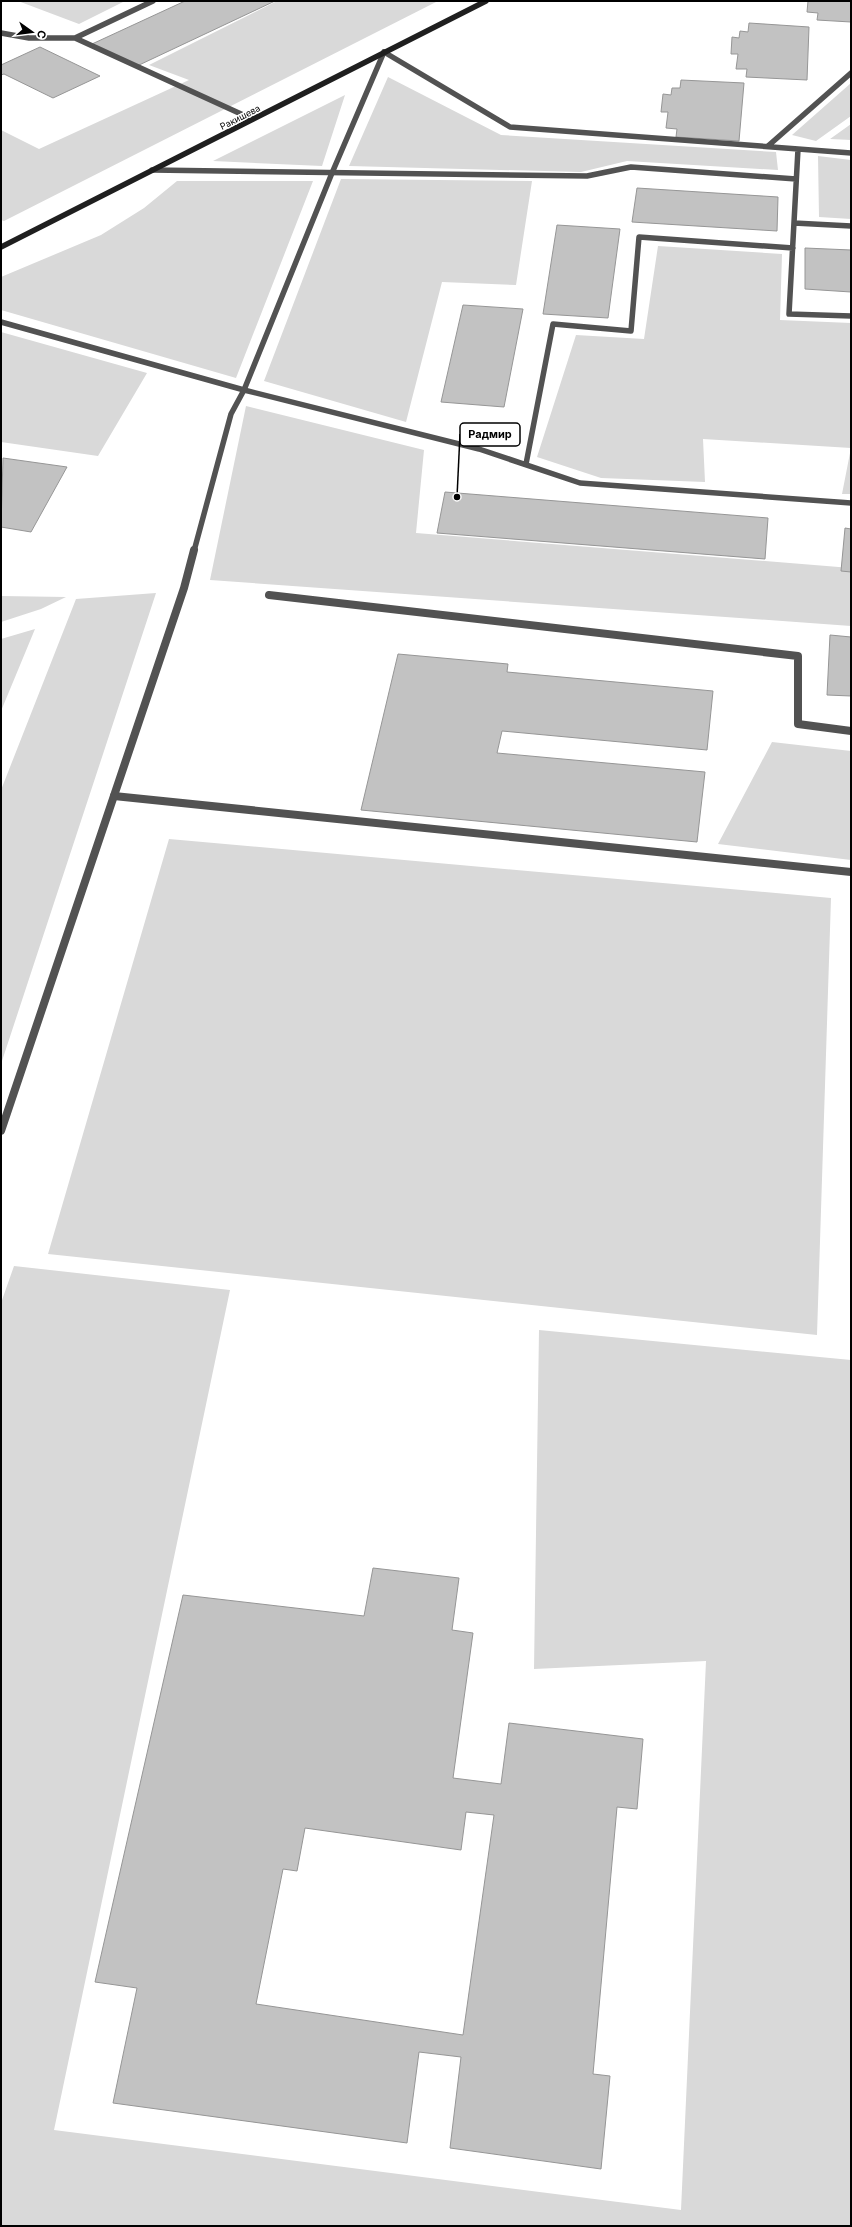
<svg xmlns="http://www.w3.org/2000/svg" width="852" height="2227" font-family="Inter,sans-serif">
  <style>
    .green { fill: #d9d9d9 }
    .building { fill: #c2c2c2; stroke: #969696; fill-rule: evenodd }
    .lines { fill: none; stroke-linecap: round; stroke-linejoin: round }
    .lane-far1 { stroke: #525252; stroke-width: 5.5 }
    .lane { stroke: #525252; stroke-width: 8 }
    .street-far1 { stroke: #525252; stroke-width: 5.5 }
    .street { stroke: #525252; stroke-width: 8 }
    .secondary { stroke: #1f1f1f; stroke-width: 5.5 }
    .labels { text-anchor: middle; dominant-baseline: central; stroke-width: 3; stroke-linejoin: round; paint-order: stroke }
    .far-street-label { font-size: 9px; fill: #000; stroke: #fff }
    .leader { fill: none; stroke: #000; stroke-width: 1.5 }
    .callout-dot { fill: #000; stroke: #fff; stroke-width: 1.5 }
    .callout { fill: #fff; stroke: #000; stroke-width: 1.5 }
    .callout-label { font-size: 11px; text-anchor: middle; font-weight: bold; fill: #000 }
  </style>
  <rect width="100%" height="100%" fill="#fff"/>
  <path class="green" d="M18,1H125L79,24Z
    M277,1H438L4,221L1,220V130L39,149L189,80L149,65Z
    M388,77L501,135L776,152L778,170L627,161L581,172L349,166Z
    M851,83V116L816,141L792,135Z
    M345,95L322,166L213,161Z
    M851,124V140L830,139Z
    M818,156L851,160V219L819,217Z
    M341,179L532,181L516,285L442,282L406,422L264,381Z
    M177,181H313L236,378L1,310V277L101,235L144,208Z
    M658,246L782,254L780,320L851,323V448L703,439L705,482L601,478L537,457L576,335L644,339Z
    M1,332L147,373L98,456L1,442Z
    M246,406L424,450L416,533L851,568V626L210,580Z
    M851,449V494H842L850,453Z
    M156,593L1,1064V790L76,599Z
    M1,596L66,597L41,609L1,622Z
    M35,629L1,711V639Z
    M772,742L851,751V860L718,844Z
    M169,839L831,898L817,1335L48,1254Z
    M14,1266L230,1290L54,2130L681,2210L706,1661L534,1669L539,1330L851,1360V2226H1V1303Z"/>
  <path class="building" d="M185,1H275L137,66L92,44Z
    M808,1H851V22L817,20L818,13L807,12Z
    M749,23L809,27L807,80L746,77L747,69H736L738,54H731L732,37L739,38L740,31L748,32Z
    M40,47L100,76L53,98L4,74L1,75V65Z
    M681,80L744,83L739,141L676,137L677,129L666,128L668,112H661L663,94L671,95L672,88H680Z
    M637,188L778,197L777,231L632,222Z
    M557,225L620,229L608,318L543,314Z
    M805,248L851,250V292L805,289Z
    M463,305L523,309L504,407L441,402Z
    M3,458L67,467L31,532L1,527Z
    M445,492L768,518L765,559L437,533Z
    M845,528L851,529V572L841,571Z
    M830,635L851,637V696L827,695Z
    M398,654L508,664L507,672L713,691L707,750L502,731L497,753L705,772L697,842L361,810Z
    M373,1568L459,1578L452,1630L473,1633L453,1778L501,1784L509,1723L643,1739L637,1809L617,1807L593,2074L610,2076L601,2169L450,2148L461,2057L419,2052L407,2143L113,2103L137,1988L95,1982L183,1595L364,1616ZM466,1812L494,1815L463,2035L256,2004L283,1869L297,1871L305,1828L461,1850Z"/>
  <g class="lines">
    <path class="lane-far1" d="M1,33L29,38H75L153,1
      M75,38L252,119
      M384,52L510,127L851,153
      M768,146L851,73
      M798,149L789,314L851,316
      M152,170L587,176L631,167L796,179
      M794,223L851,226
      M1,322L244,390L479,449L580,483L851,503
      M526,464L553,324L631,331L639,237L793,248"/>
    <path class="lane" d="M269,595L798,656V724L851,731
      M114,796L851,872"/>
    <path class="street-far1" d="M194,551L231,414L244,390L332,173L384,52"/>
    <path class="street" d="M1,1131L184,588L194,550"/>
    <path class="secondary" d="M1,247L486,1"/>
  </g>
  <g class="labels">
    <g class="far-street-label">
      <text transform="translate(240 117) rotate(-27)">Ракишева</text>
    </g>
  </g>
  <path class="leader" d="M457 497L460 434"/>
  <circle class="callout-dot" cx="457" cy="497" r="4"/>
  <rect class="callout" x="460" y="423" width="60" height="23" rx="4"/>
  <g class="callout-label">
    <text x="490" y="438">Радмир</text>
  </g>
  <rect width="852" height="2227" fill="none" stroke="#000000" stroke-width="4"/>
  <g transform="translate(32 32) rotate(104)" stroke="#ffffff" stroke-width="3" paint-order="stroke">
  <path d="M0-3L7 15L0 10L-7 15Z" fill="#000000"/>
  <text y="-6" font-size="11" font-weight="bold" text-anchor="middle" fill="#000000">С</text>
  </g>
</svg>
